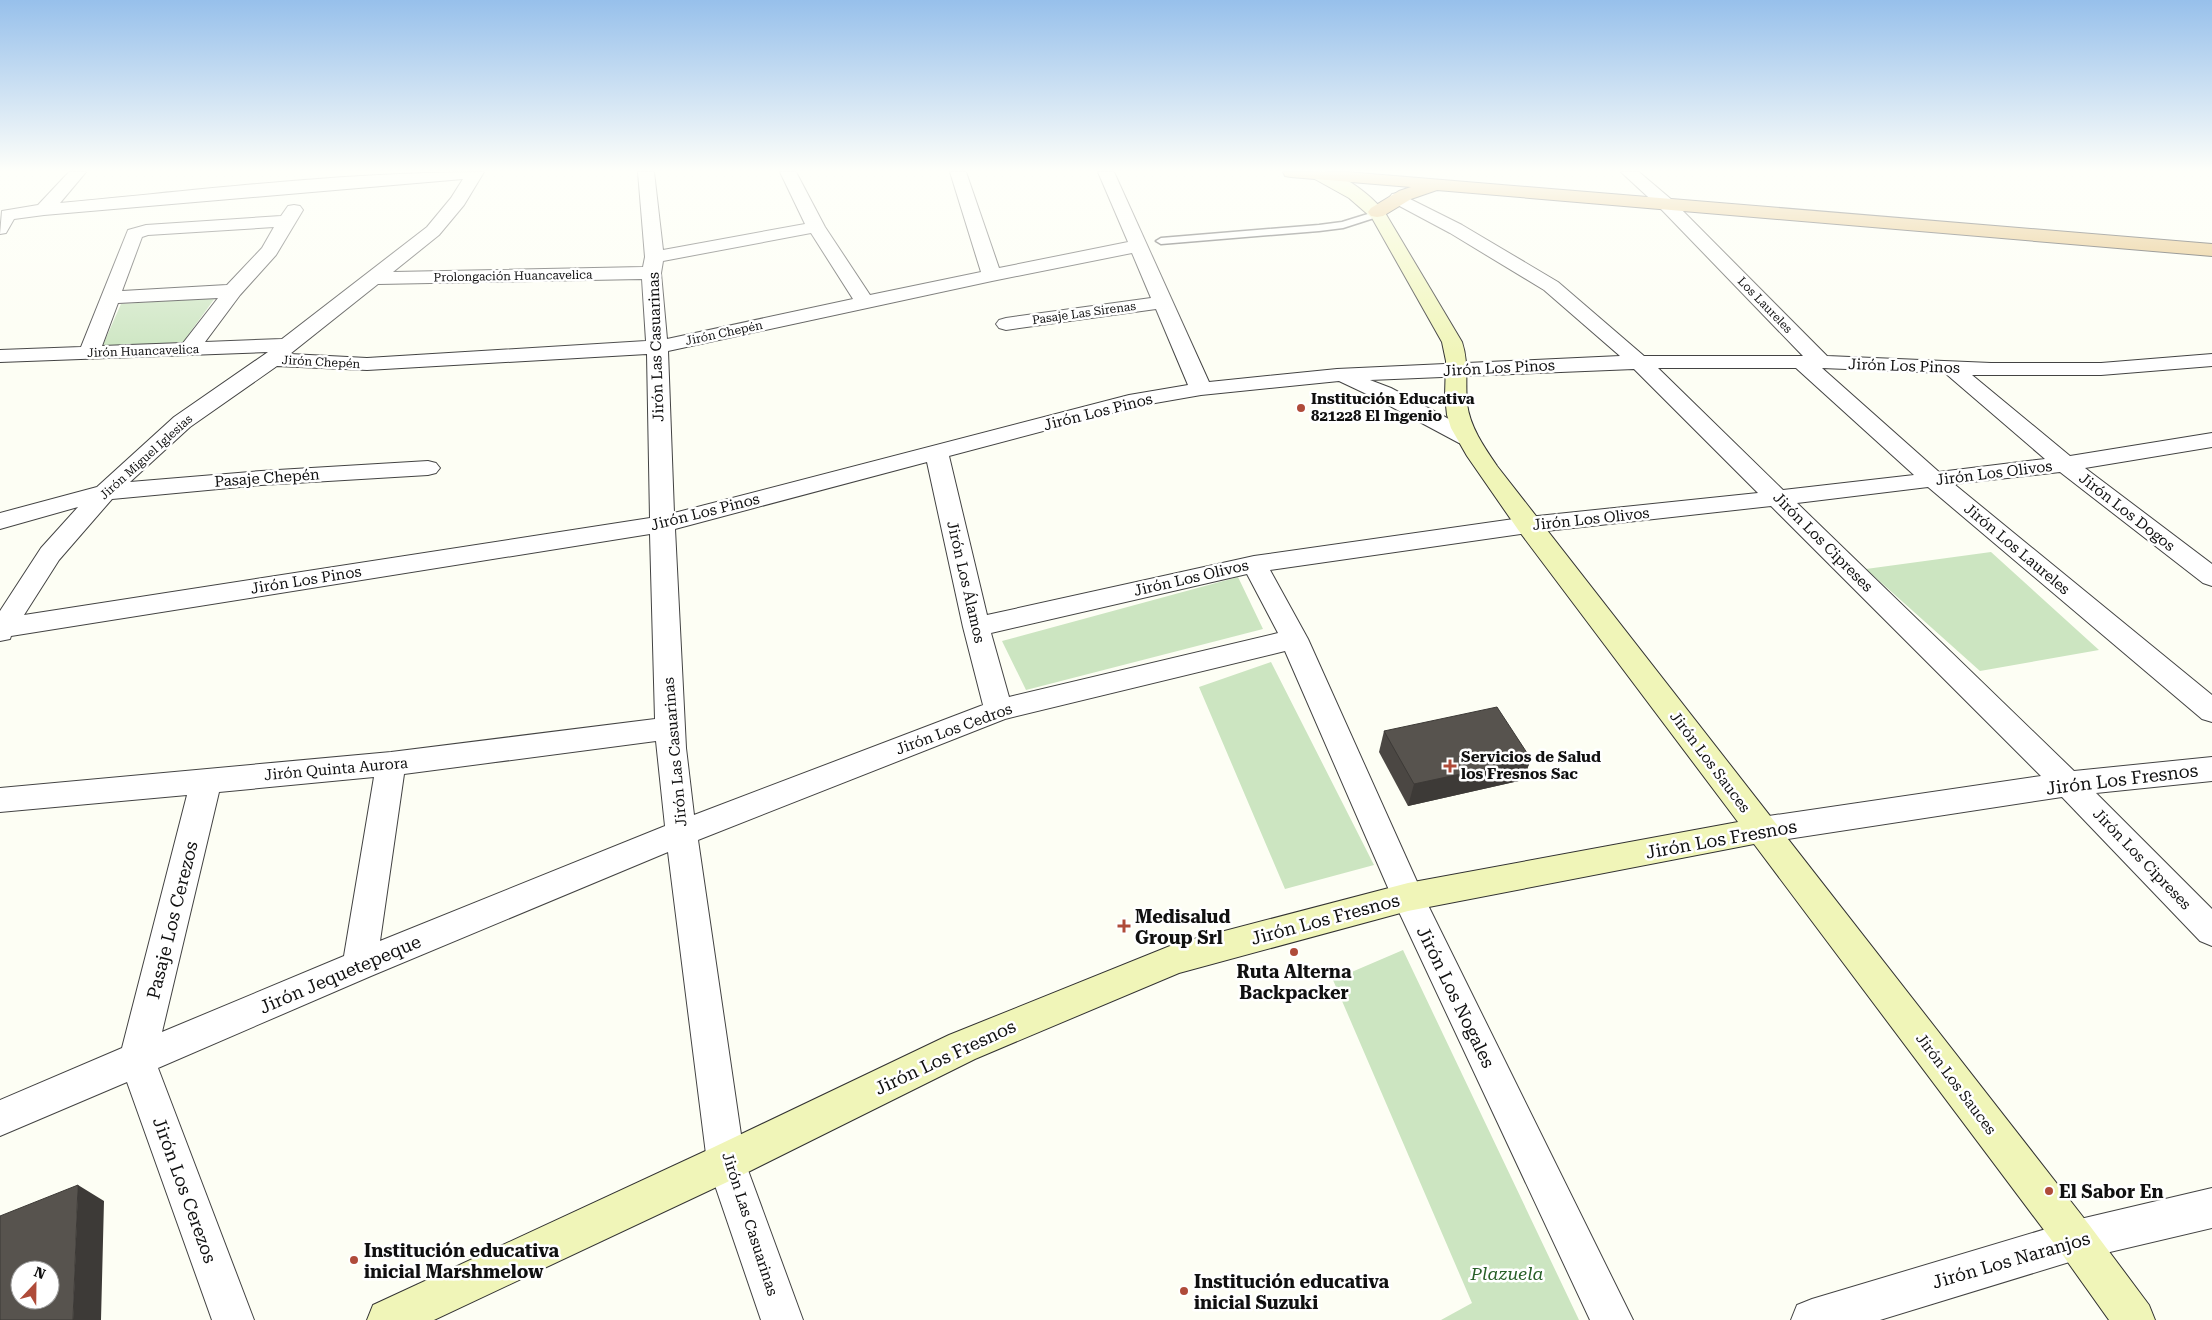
<svg xmlns="http://www.w3.org/2000/svg" width="2212" height="1320" font-family="'Roboto Serif',serif">
  <style>
    .green { fill: #cce5c1 }
    .lines { fill: none; stroke-linecap: round; stroke-linejoin: round }
    .lane-casing { stroke: #434343; stroke-width: 3 }
    .street-casing { stroke: #434343; stroke-width: 2 }
    .secondary-casing { stroke: #323232; stroke-width: 2 }
    .highway-casing { stroke: #212121; stroke-width: 2 }
    .lane { fill: #fff; fill-rule: evenodd }
    .street { fill: #fff; fill-rule: evenodd }
    .secondary { fill: #f0f5b8; fill-rule: evenodd }
    .highway { fill: #e2ba6e; fill-rule: evenodd }
    .wall { fill: #4b4743 }
    .shaded-wall { fill: #3d3a37 }
    .building { fill: #57534e; stroke: #3d3a37; fill-rule: evenodd }
    .poi-dot { fill: #af4b39; stroke: #fff; stroke-width: 2 }
    .labels { text-anchor: middle; dominant-baseline: central; stroke-width: 5; stroke-linejoin: round; paint-order: stroke }
    .far-street-label { font-size: 12px; fill: #101010; stroke: #fff }
    .street-label { font-size: 15px; fill: #101010; stroke: #fff }
    .poi-label { font-size: 15px; font-weight: bold; fill: #101010; stroke: #fff; text-anchor: start }
    .near-street-label { font-size: 18px; fill: #101010; stroke: #fff }
    .near-poi-label { font-size: 18px; font-weight: bold; fill: #101010; stroke: #fff; text-anchor: start }
    .near-park-label { font-size: 18px; font-style: italic; fill: #286028; stroke: #fff }
  </style>
  <rect width="100%" height="100%" fill="#fdfef4"/>
  <path class="green" d="M215,298L183,342L102,347L121,304Z
    M1991,552L2099,650L1980,671L1866,569Z
    M1238,577L1263,629L1026,690L1002,641Z
    M1271,662L1374,865L1285,889L1199,687Z
    M1403,950L1579,1320H1441L1472,1303L1333,980Z"/>
  <g class="lines">
    <defs>
      <path id="lane" d="M1371,213L1376,216L1374,218L1343,228L1319,231L1161,244L1156,241L1161,238L1319,225L1342,222Z"/>
      <path id="street" d="M69,172H86L60,203C201,190 343,172 484,172L464,205L439,235L393,272L643,267L645,257L638,172H654L663,250L805,224L780,172H796L825,227L870,295L981,272L950,172H966L999,268L1128,242L1098,172H1114L1209,382L1337,369L1620,356L1544,290L1450,233L1392,202L1389,198L1392,194L1398,193L1462,225L1558,282L1644,356H1803L1660,208L1621,172H1639L1672,200L1827,356L1991,363H2101L2212,354V366L2101,375H1972L2070,456L2212,433V447L2085,468L2212,564V586L2203,583L2060,472L1954,484L2212,695V722L2202,719L1928,487L1797,503L2074,771L2212,757V781L2096,793L2212,909V946L2200,941L2062,797L1762,843L1751,839L1746,830L1751,821L1762,817L2041,776L1771,506L1528,533L1270,570L1308,639L1423,895L1633,1320H1590L1392,897L1285,651L1005,719L698,840L745,1162L803,1320H761L707,1162L668,852L371,976L158,1068L254,1320H212L127,1082L0,1136V1100L122,1048L187,795L0,812V788L391,752L655,719L650,534L11,636L10,639L0,641V611L41,548L78,507L0,529V513L97,487L174,417L268,352L0,362V350L81,347L128,230L146,225L281,216L288,206L294,205L300,206L303,210L276,255L240,295L205,342L282,339L427,227L451,198L463,179L44,215L14,219L6,233L0,234L2,211L38,205ZM274,227L262,248L227,285L122,291L142,237L148,235ZM811,233L853,299L667,339L661,273L663,261ZM1132,253L1151,298L1006,318L999,320L996,324L999,328L1006,330L1156,309L1188,385L1129,395L674,513L668,351L992,281ZM642,279L646,341L367,358L290,354L378,284ZM218,298L183,343L102,346L118,303ZM647,354L650,518L24,615L59,560L112,499L261,485L428,475L436,473L440,468L436,463L428,461L261,471L130,482L190,427L277,366L367,370ZM1658,368H1796L1914,475L1783,490ZM1822,368L1945,373L2045,459L1939,472ZM1634,369L1758,493L1528,517L1254,556L987,615L949,456L1138,406L1201,395L1339,381L1375,398L1459,443L1467,445L1475,443L1478,438L1475,433L1391,388L1370,380ZM927,462L963,627L983,705L694,815L686,748L675,529ZM1247,574L1278,633L1009,697L991,633ZM656,741L665,826L380,941L404,774ZM374,777L344,956L162,1032L219,792Z
        M2212,1188V1228L2076,1260L1880,1320H1791L1797,1305L1812,1299L2076,1220Z"/>
      <path id="secondary" d="M1312,172C1317,172 1323,171 1328,172C1349,178 1370,195 1384,211L1462,342C1469,363 1465,382 1467,404C1470,427 1484,447 1497,466L2090,1226L2149,1305L2155,1320H2109L2062,1254L1754,844L1408,911L1179,973L975,1059L740,1176L434,1320H367L373,1305L712,1148L949,1035L1175,944L1408,883L1738,822L1519,531L1467,456L1451,428L1447,415L1445,396L1446,361L1442,342L1372,218L1349,198L1313,178L1310,174Z"/>
      <path id="highway" d="M1283,172H1347L2212,244V256L1437,190L1411,199L1383,216L1377,217L1371,216L1368,212L1371,208L1399,191L1411,187L1291,177L1285,176Z"/>
    </defs>
    <use href="#lane" class="lane-casing"/>
    <use href="#street" class="street-casing"/>
    <use href="#secondary" class="secondary-casing"/>
    <use href="#highway" class="highway-casing"/>
    <use href="#lane" class="lane"/>
    <use href="#street" class="street"/>
    <use href="#secondary" class="secondary"/>
    <use href="#highway" class="highway"/>
  </g>
  <path class="wall" d="M1384,731L1531,759L1523,780L1408,806L1379,752Z"/>
  <path class="shaded-wall" d="M1531,759L1523,780L1408,806L1414,784Z
    M78,1185L104,1201L101,1320H73Z"/>
  <path class="building" d="M1497,707L1531,759L1414,784L1384,731Z
    M78,1185L73,1320H0V1216ZM20,1270H50V1300H20Z"/>
  <linearGradient id="sky" x2="0" y2="1"><stop stop-color="#97c0eb"/><stop offset="0.48" stop-color="#fefffa"/><stop offset="1" stop-color="#fefffa" stop-opacity="0"/></linearGradient>
  <rect width="2212" height="356" fill="url(#sky)"/>
  <g class="poi-dot">
    <circle cx="1301" cy="408" r="5"/>
    <path d="M1447.5 758.5h5v5h5v5h-5v5h-5v-5h-5v-5h5z"/>
    <path d="M1121.5 918.5h5v5h5v5h-5v5h-5v-5h-5v-5h5z"/>
    <circle cx="1294" cy="952" r="5"/>
    <circle cx="2049" cy="1191" r="5"/>
    <circle cx="354" cy="1260" r="5"/>
    <circle cx="1184" cy="1291" r="5"/>
  </g>
  <g class="labels">
    <g class="far-street-label">
      <text transform="translate(513 276) rotate(-1)">Prolongación Huancavelica</text>
      <text transform="translate(1765 305) rotate(46)">Los Laureles</text>
      <text transform="translate(1084 313) rotate(-8)">Pasaje Las Sirenas</text>
      <text transform="translate(724 333) rotate(-12)">Jirón Chepén</text>
      <text transform="translate(143 351) rotate(-2)">Jirón Huancavelica</text>
      <text transform="translate(321 362) rotate(3)">Jirón Chepén</text>
      <text transform="translate(146 457) rotate(-42)">Jirón Miguel Iglesias</text>
    </g>
    <g class="street-label">
      <text transform="translate(656 347) rotate(-92)">Jirón Las Casuarinas</text>
      <text transform="translate(1904 366) rotate(2)">Jirón Los Pinos</text>
      <text transform="translate(1499 368) rotate(-3)">Jirón Los Pinos</text>
      <text transform="translate(1098 412) rotate(-14)">Jirón Los Pinos</text>
      <text transform="translate(1994 473) rotate(-7)">Jirón Los Olivos</text>
      <text transform="translate(267 478) rotate(-4)">Pasaje Chepén</text>
      <text transform="translate(705 512) rotate(-14)">Jirón Los Pinos</text>
      <text transform="translate(2127 512) rotate(38)">Jirón Los Dogos</text>
      <text transform="translate(1591 519) rotate(-6)">Jirón Los Olivos</text>
      <text transform="translate(1823 542) rotate(45)">Jirón Los Cipreses</text>
      <text transform="translate(2017 549) rotate(40)">Jirón Los Laureles</text>
      <text transform="translate(1191 578) rotate(-13)">Jirón Los Olivos</text>
      <text transform="translate(306 580) rotate(-9)">Jirón Los Pinos</text>
      <text transform="translate(966 582) rotate(77)">Jirón Los Álamos</text>
      <text transform="translate(954 729) rotate(-20)">Jirón Los Cedros</text>
      <text transform="translate(675 752) rotate(-95)">Jirón Las Casuarinas</text>
      <text transform="translate(1710 762) rotate(53)">Jirón Los Sauces</text>
      <text transform="translate(336 769) rotate(-5)">Jirón Quinta Aurora</text>
      <text transform="translate(2142 859) rotate(46)">Jirón Los Cipreses</text>
      <text transform="translate(1956 1084) rotate(53)">Jirón Los Sauces</text>
      <text transform="translate(750 1224) rotate(72)">Jirón Las Casuarinas</text>
    </g>
    <g class="poi-label">
      <text x="1311" y="399">Institución Educativa<tspan x="1311" dy="17">821228 El Ingenio</tspan></text>
      <text x="1461" y="757">Servicios de Salud<tspan x="1461" dy="17">los Fresnos Sac</tspan></text>
    </g>
    <g class="near-street-label">
      <text transform="translate(2122 779) rotate(-7)">Jirón Los Fresnos</text>
      <text transform="translate(1721 839) rotate(-10)">Jirón Los Fresnos</text>
      <text transform="translate(1325 919) rotate(-15)">Jirón Los Fresnos</text>
      <text transform="translate(172 920) rotate(-76)">Pasaje Los Cerezos</text>
      <text transform="translate(340 974) rotate(-23)">Jirón Jequetepeque</text>
      <text transform="translate(1456 997) rotate(64)">Jirón Los Nogales</text>
      <text transform="translate(945 1057) rotate(-25)">Jirón Los Fresnos</text>
      <text transform="translate(185 1190) rotate(70)">Jirón Los Cerezos</text>
      <text transform="translate(2011 1260) rotate(-16)">Jirón Los Naranjos</text>
    </g>
    <g class="near-poi-label">
      <text x="1135" y="916">Medisalud<tspan x="1135" dy="21">Group Srl</tspan></text>
      <text x="1294" y="971" text-anchor="middle">Ruta Alterna<tspan x="1294" dy="21">Backpacker</tspan></text>
      <text x="2059" y="1191">El Sabor En</text>
      <text x="364" y="1250">Institución educativa<tspan x="364" dy="21">inicial Marshmelow</tspan></text>
      <text x="1194" y="1281">Institución educativa<tspan x="1194" dy="21">inicial Suzuki</tspan></text>
    </g>
    <g class="near-park-label">
      <text x="1507" y="1273">Plazuela</text>
    </g>
  </g>
  <g transform="translate(35 1285) rotate(22)"><circle r="24" fill="#ffffff" stroke="#9f9f9f"/>
  <path d="M0-4L9 19L0 12L-9 19Z" fill="#af4b39"/>
  <text y="-8" font-size="14" font-weight="bold" text-anchor="middle" fill="#101010">N</text>
  </g>
</svg>
